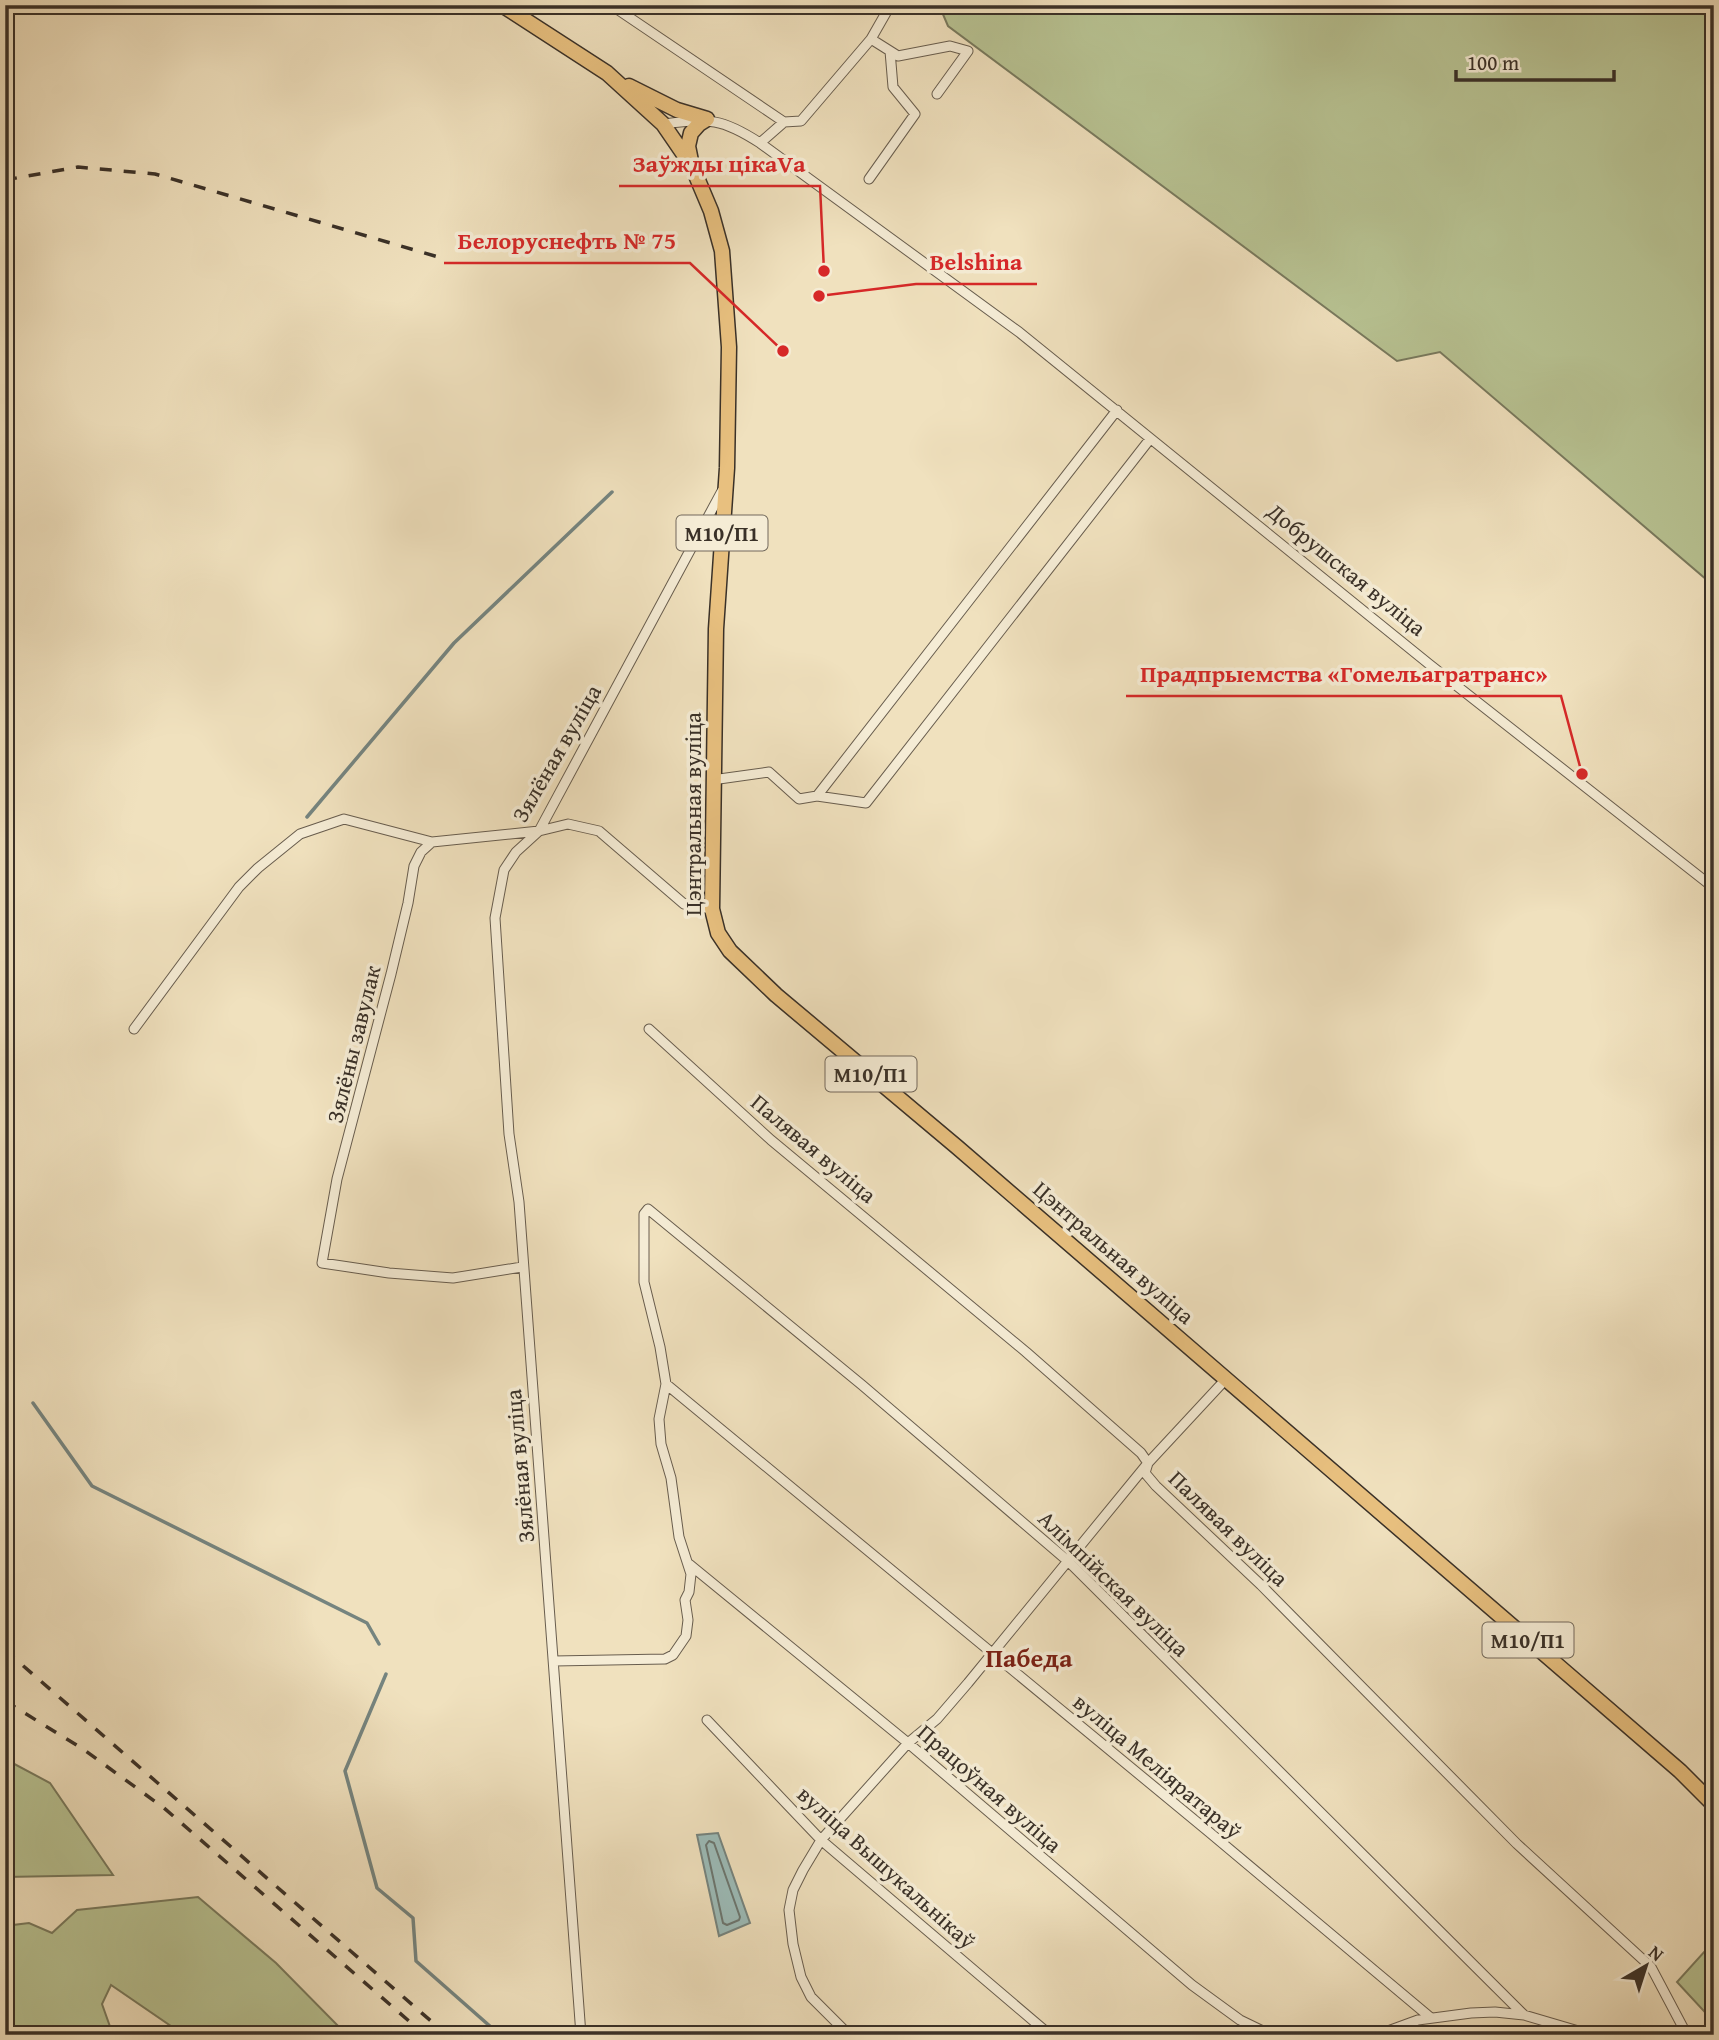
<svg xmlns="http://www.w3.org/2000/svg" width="1719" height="2040" font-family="'Gentium Book Plus',serif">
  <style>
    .green { fill: #b8c393; stroke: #797a5e; stroke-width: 2 }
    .water { fill: #9cbcb9; stroke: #75847f; stroke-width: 2 }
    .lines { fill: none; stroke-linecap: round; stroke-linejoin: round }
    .shore { stroke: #6b7670; stroke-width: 2 }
    .stream { stroke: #75847f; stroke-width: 3.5 }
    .minor-casing { stroke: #685d4e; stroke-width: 11 }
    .primary-casing { stroke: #3a3128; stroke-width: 17 }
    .minor { stroke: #f5ecd5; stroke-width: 9 }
    .primary { stroke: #e8c07f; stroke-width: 14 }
    .rail { stroke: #3a3128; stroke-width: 3.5; stroke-dasharray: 12 12; stroke-linecap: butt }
    .labels { text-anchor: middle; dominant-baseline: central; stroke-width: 7; stroke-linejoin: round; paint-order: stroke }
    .shield { fill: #f5ecd5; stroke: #72695c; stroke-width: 2 }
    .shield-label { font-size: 21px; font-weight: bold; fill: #3a3128 }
    .street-label { font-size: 23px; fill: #3a3128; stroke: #f5ecd5 }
    .quarter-label { font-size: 26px; font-weight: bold; fill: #7a1f14; stroke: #f5ecd5 }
    .leader { fill: none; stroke: #d62828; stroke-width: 2.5 }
    .callout-dot { fill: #d62828; stroke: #f5ecd5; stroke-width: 2.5 }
    .callout-label { font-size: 24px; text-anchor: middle; font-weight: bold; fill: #d62828; stroke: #f5ecd5; stroke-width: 7; stroke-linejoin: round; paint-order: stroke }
  </style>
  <rect width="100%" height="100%" fill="#f0e1be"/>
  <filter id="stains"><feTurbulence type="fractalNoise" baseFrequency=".00286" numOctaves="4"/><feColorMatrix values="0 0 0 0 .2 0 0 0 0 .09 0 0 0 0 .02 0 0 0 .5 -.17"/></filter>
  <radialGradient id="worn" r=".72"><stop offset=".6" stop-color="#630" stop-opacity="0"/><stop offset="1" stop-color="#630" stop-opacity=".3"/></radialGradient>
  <path class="green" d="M939,5H1714V586L1440,352L1397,361L948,26Z
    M5,1759L50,1783L113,1875L5,1877Z
    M198,1897L276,1963L347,2035H184L111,1985L102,2004L113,2035H5V1926L29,1923L52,1933L77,1910Z
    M1714,1941V2022L1677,1982Z"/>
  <path class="water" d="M718,1833L750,1923L719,1936L697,1835Z"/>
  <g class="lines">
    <path class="shore" d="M709,1841L714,1843L740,1917L739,1920L727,1925L723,1923L706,1845Z"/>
    <path class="stream" d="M307,817L454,643L612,492
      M33,1403L92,1486L367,1623L379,1644
      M386,1674L345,1771L377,1888L413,1918L416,1961L500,2035"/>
    <defs>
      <path id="minor" d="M611,5L784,122
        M871,39L898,56L950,46L968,51L937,94
        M663,124C709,119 720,117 760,143L1019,332L1429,664L1714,888
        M760,143L784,122L801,121L871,39L887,11L896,5
        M869,179L915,114L893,87L890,51
        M712,780L769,772L799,799L817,796L1117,410
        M817,796L866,803L1150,439
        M134,1029L239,887L258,868L300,834L344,819L432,842
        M649,1029L771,1140L1026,1352L1141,1453L1148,1463L1145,1473L1156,1486L1261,1585L1517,1844L1651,1967L1687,2035
        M522,1267L453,1278L389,1273L322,1263L337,1179L391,974L408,903L414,866L421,852L432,842L539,831L568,824L599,831L684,904L712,909
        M666,1384L1209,1832L1431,2018
        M689,1564L908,1743L1192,1985L1240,2020L1271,2035
        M554,1661L665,1659L673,1655L686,1636L688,1620L685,1600L689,1592L691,1574L679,1537L671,1478L661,1444L659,1419L666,1384L660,1347L644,1282V1214L648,1209L862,1385L1069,1562L1524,2015
        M707,1720L821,1840L1050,2035
        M581,2035L519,1202L509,1134L495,918L504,870L516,852L539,831L722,491
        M849,2035L811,1997L801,1977L793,1944L789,1910L793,1890L803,1870L821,1840L908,1743L937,1719L968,1683L1148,1463L1226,1379
        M1377,2035L1418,2020L1471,2013L1495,2012L1524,2015L1592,2035"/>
      <path id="primary" d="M502,5L607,73L663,124L687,159
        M629,86L677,110L707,119
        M707,119L699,124L691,133L688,146L692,166L711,211L722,251L729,347L727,468L716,629L712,909L718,933L730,951L776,995L957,1147L1680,1771L1714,1805"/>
    </defs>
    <use href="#minor" class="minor-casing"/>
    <use href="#primary" class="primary-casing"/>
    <use href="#minor" class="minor"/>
    <use href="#primary" class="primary"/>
    <path class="rail" d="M5,180L78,167L155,174L445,259
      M5,1650L447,2035
      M5,1701L83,1749L164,1808L425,2035"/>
  </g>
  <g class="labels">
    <g class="shield">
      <rect x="676.5" y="515.5" width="91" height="35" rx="5"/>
      <rect x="825.5" y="1056.5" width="91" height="35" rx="5"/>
      <rect x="1482.5" y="1622.5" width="91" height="35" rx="5"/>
    </g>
    <g class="shield-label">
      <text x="722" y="533">М10/П1</text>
      <text x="871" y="1074">М10/П1</text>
      <text x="1528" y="1640">М10/П1</text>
    </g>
    <g class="street-label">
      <text transform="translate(1347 569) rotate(39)">Добрушская вуліца</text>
      <text transform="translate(556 753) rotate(-60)">Зялёная вуліца</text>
      <text transform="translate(692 814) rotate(-90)">Цэнтральная вуліца</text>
      <text transform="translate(353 1044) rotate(-76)">Зялёны завулак</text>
      <text transform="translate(814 1148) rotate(40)">Палявая вуліца</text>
      <text transform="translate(1114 1252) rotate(41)">Цэнтральная вуліца</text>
      <text transform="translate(519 1466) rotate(-95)">Зялёная вуліца</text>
      <text transform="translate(1229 1528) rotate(44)">Палявая вуліца</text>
      <text transform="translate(1114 1583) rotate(44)">Алімпійская вуліца</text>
      <text transform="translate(1158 1766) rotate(40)">вуліца Меліяратараў</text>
      <text transform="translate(990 1788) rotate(41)">Працоўная вуліца</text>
      <text transform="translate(887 1867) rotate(42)">вуліца Вышукальнікаў</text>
    </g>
    <g class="quarter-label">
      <text x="1029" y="1657">Пабеда</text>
    </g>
  </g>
  <path class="leader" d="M824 271L820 186H619M783 351L690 263H444M819 296L916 284H1037M1582 774L1561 696H1126"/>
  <g class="callout-dot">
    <circle cx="824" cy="271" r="7"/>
    <circle cx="783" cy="351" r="7"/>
    <circle cx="819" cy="296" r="7"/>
    <circle cx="1582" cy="774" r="7"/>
  </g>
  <g class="callout-label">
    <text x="719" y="172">Заўжды цікаVа</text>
    <text x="567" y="249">Белоруснефть № 75</text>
    <text x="976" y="270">Belshina</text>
    <text x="1344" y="682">Прадпрыемства «Гомельагратранс»</text>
  </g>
  <rect width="1719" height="2040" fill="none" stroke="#f0e1be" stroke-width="28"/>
  <rect x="7" y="7" width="1705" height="2026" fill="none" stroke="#3a3128" stroke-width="3.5"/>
  <rect x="14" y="14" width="1691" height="2012" fill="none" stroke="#3a3128" stroke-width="2"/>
  <g transform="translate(1646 1966) rotate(39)" stroke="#f5ecd5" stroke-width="5" paint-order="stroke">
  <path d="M0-5L12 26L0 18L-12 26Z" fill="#3a3128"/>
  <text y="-10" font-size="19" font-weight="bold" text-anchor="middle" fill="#3a3128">N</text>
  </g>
  <path d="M1456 70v10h158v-10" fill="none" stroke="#3a3128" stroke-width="3.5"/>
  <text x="1467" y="70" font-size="21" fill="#3a3128" stroke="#f5ecd5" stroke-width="5" paint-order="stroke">100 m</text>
  <rect width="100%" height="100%" filter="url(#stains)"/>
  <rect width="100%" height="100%" fill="url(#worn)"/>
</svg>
